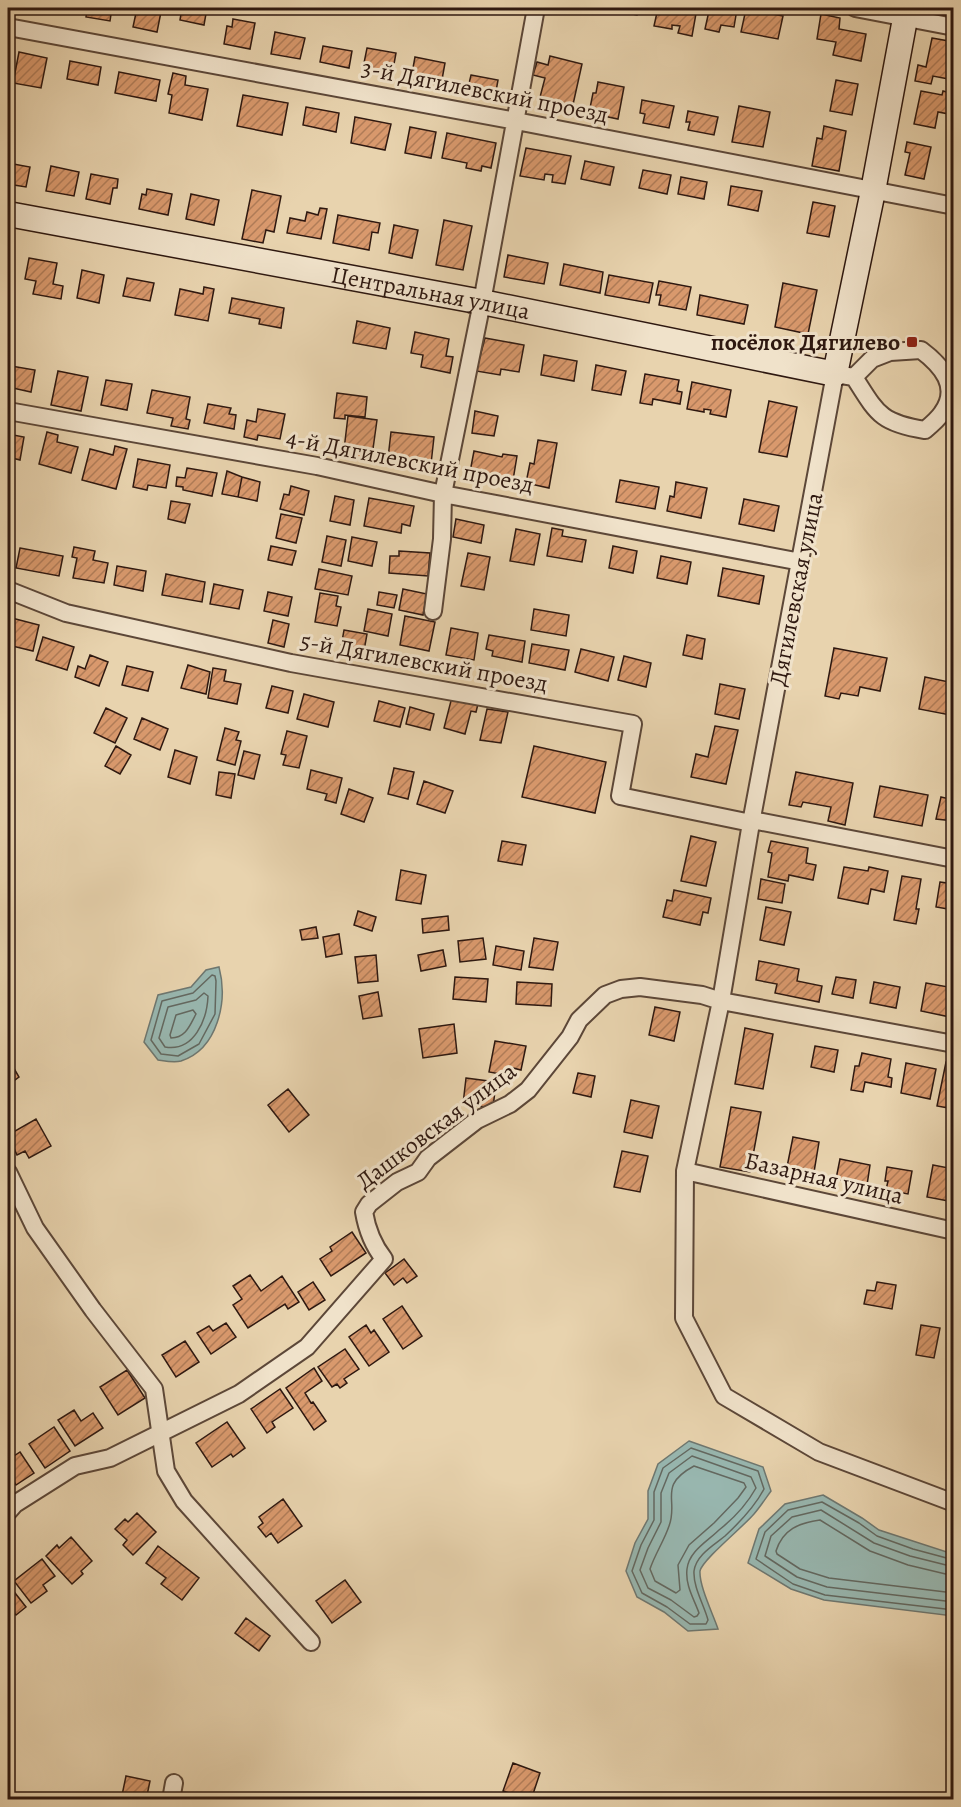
<svg xmlns="http://www.w3.org/2000/svg" width="961" height="1807" font-family="Alegreya,serif">
  <style>
    .water { fill: #98b7b0; stroke: #6e7770; stroke-width: 1.5 }
    .lines { fill: none; stroke-linecap: round; stroke-linejoin: round }
    .shore { stroke: #636860; stroke-width: 1.5 }
    .building { fill: url(#building-hatch); stroke: #2e1810; stroke-width: 1.5 }
    .street-casing { stroke: #5c4738; stroke-width: 20 }
    .secondary-casing { stroke: #2e1810; stroke-width: 27 }
    .street { stroke: #f0e2ca; stroke-width: 16 }
    .secondary { stroke: #f0e2ca; stroke-width: 24 }
    .poi-dot { fill: #8f2418; stroke: #f0e2ca; stroke-width: 2 }
    .labels { text-anchor: middle; dominant-baseline: central; stroke-width: 6; stroke-linejoin: round; paint-order: stroke }
    .street-label { font-size: 24px; fill: #2e1810; stroke: #f0e2ca }
    .poi-label { font-size: 24px; font-weight: bold; fill: #2e1810; stroke: #f0e2ca; text-anchor: end }
  </style>
  <defs>
    <pattern id="building-hatch" width="6" height="6" patternUnits="userSpaceOnUse" patternTransform="scale(1.5)"><rect width="6" height="6" fill="#d9996d"/><path d="M-1 1l2-2M0 6l6-6M5 7l2-2" fill="none" stroke="#b07c58"/></pattern>
  </defs>
  <rect width="100%" height="100%" fill="#e8d3ae"/>
  <filter id="stains"><feTurbulence type="fractalNoise" baseFrequency=".00333" numOctaves="4"/><feColorMatrix values="0 0 0 0 .2 0 0 0 0 .09 0 0 0 0 .02 0 0 0 .5 -.17"/></filter>
  <radialGradient id="worn" r=".72"><stop offset=".6" stop-color="#630" stop-opacity="0"/><stop offset="1" stop-color="#630" stop-opacity=".3"/></radialGradient>
  <path class="water" d="M219,967C228,1001 218,1049 181,1061C174,1063 165,1061 158,1060L144,1042L158,995L191,987L206,970Z
    M689,1441L763,1467L771,1491C766,1498 760,1507 754,1514C744,1526 702,1560 700,1571C699,1586 713,1614 718,1629L688,1631L664,1612L637,1597L626,1571L635,1543L648,1519V1491L658,1464Z
    M823,1495L862,1518L879,1530L953,1554V1616L824,1600L791,1589L748,1563L759,1529L785,1504Z"/>
  <g class="lines">
    <path class="shore" d="M212,975L215,976L216,981L215,1014L199,1044L178,1056L161,1054L151,1040L162,1001L193,993Z
      M204,993L208,996C207,1020 194,1052 165,1047L159,1038L168,1007L196,1000Z
      M193,1010L196,1014C190,1025 186,1038 171,1038L170,1035L176,1015Z
      M691,1448L758,1471L764,1489C755,1506 739,1523 725,1536C714,1545 696,1555 694,1571C693,1587 704,1605 708,1620L706,1624H690L667,1607L642,1593L632,1571L641,1545L654,1520V1492L663,1468Z
      M692,1456L751,1477L756,1488C747,1504 733,1519 719,1530C708,1541 689,1551 687,1569C685,1585 694,1599 699,1613L697,1616L694,1617L671,1600L648,1588L640,1570L648,1548L661,1522V1493L669,1473Z
      M694,1466L744,1483L746,1487L738,1498L714,1523L689,1545L678,1565L680,1590L676,1593L655,1581L650,1569C655,1554 664,1541 669,1526C679,1500 657,1486 694,1466Z
      M954,1560L913,1549L877,1536L859,1523L822,1502L788,1510L765,1532L756,1559L793,1584L825,1595L954,1610
      M954,1567L910,1556L874,1543L821,1510L792,1517L771,1536L765,1556L797,1577L827,1587L954,1602
      M954,1576L908,1565L870,1551L820,1520C799,1523 783,1529 776,1551L777,1554L800,1569L829,1578L954,1593"/>
  </g>
  <path class="building" d="M85,8H112L110,21L86,17L87,11H84Z
    M137,8L161,12L157,32L133,27Z
    M182,8H207L204,25L180,20Z
    M610,8H645H639L637,15L609,10Z
    M658,8H697L692,36L678,33L680,26L672,25V29L654,26Z
    M715,8L737,9L734,27L721,25L719,32L705,29L709,11L714,12Z
    M746,9L783,16L778,39L741,32Z
    M821,14L840,18L839,29L866,34L861,61L833,55L836,42L817,39Z
    M233,19L255,23L250,49L224,44L227,26L232,27Z
    M275,32L305,38L300,59L271,54Z
    M932,38L954,42V80L933,76L931,84L915,81L918,65L926,67Z
    M323,46L352,51L349,68L320,62Z
    M367,48L396,53L392,75L365,70L367,63H364Z
    M19,52L47,58L41,88L13,83Z
    M550,56L582,64L572,109L539,101L545,78L533,75L537,62L548,65Z
    M415,57L445,63L441,85L411,79Z
    M70,61L101,67L98,85L67,79Z
    M119,72L160,80L156,101L115,93Z
    M173,73L186,76L185,85L208,89L202,120L169,113L172,95L168,94Z
    M471,75L498,80L495,97L467,92Z
    M836,80L858,84L852,115L830,111Z
    M598,82L624,87L618,119L589,113L593,93H596Z
    M921,91L942,95L943,91L954,94V115L938,112L935,128L914,124Z
    M243,95L288,103L282,135L237,126Z
    M642,100L674,106L669,128L643,123L645,114L640,113Z
    M739,106L770,112L763,147L732,142Z
    M306,107L339,113L336,132L303,125Z
    M688,111L718,117L714,135L688,130L690,122H686Z
    M355,117L391,124L385,150L351,143Z
    M824,126L846,131L839,171L812,166L817,138L822,139Z
    M410,127L436,132L431,158L405,153Z
    M447,133L496,143L491,168L482,166L481,171L466,168L467,163L442,158Z
    M907,142L931,147L924,179L905,175L910,153L905,152Z
    M526,148L571,156L565,184L552,182L553,175L545,174L544,180L520,176Z
    M585,161L614,167L610,185L581,179Z
    M8,163L30,167L26,187L8,184Z
    M51,166L79,172L74,196L46,191Z
    M643,170L671,175L667,194L639,188Z
    M91,174L118,179L117,188H113L110,204L86,199Z
    M681,177L707,182L704,199L678,194Z
    M731,186L762,191L758,211L728,205Z
    M147,189L172,194L168,215L139,209L142,194L146,195Z
    M252,190L281,196L274,232L266,230L263,243L242,239Z
    M191,194L219,200L214,225L186,219Z
    M813,202L835,206L829,237L807,233Z
    M320,208L327,209L321,239L287,233L290,218L305,221L307,212L318,215Z
    M338,215L380,223L378,233L372,232L369,250L333,243Z
    M444,220L472,226L463,270L436,265Z
    M394,225L418,230L412,258L389,253Z
    M508,255L548,263L544,284L504,277Z
    M29,258L57,263L53,284L63,286L61,299L33,294L36,281L25,279Z
    M564,264L603,272L600,293L560,285Z
    M82,270L104,275L99,303L77,298Z
    M609,275L653,283L649,303L605,295Z
    M127,278L154,283L150,301L123,296Z
    M659,281L691,287L686,310L659,305L661,295H656Z
    M783,283L817,290L808,334L775,327Z
    M204,287L214,289L208,321L175,315L180,289L203,294Z
    M700,295L748,305L744,324L697,315Z
    M232,298L284,308L281,328L259,324L260,319L229,313Z
    M357,321L390,328L386,349L353,343Z
    M415,332L449,339L446,356L453,357L450,373L421,367L423,355L411,353Z
    M485,338L524,345L519,372L501,369L500,375L476,371Z
    M544,355L577,361L574,381L541,375Z
    M596,365L626,371L621,395L592,390Z
    M11,366L35,370L31,392L8,387Z
    M58,371L88,377L81,411L51,405Z
    M645,374L679,380L677,391L682,392L680,404L653,399L652,405L640,403Z
    M106,380L132,384L127,410L101,405Z
    M692,382L731,390L726,417L710,414L711,410L704,409V412L687,409Z
    M152,390L190,397L186,419L190,420L188,429L171,426L173,418L147,413Z
    M337,393L367,397L365,417L345,415V419L334,418Z
    M769,401L797,407L787,457L759,452Z
    M208,404L231,408L229,414L236,415L234,429L204,423Z
    M258,409L285,414L280,439L258,435L257,440L244,437L247,420L256,422Z
    M475,411L498,416L494,436L472,433Z
    M348,416L377,420L372,456L363,455L362,460L343,458Z
    M47,432L58,435L57,442L78,447L71,473L39,464Z
    M391,432L434,437L431,464L388,458Z
    M8,434L24,437L20,460L8,457Z
    M538,440L557,443L549,488L526,483L530,463L534,464Z
    M115,446L127,449L116,489L82,480L90,449L113,455Z
    M474,451L502,457L503,454L517,456L513,480L470,472Z
    M138,459L170,465L166,488L148,485L147,490L133,487Z
    M187,468L217,473L212,496L183,490V487L176,486L177,477L185,478Z
    M227,471L242,477L238,497L222,494Z
    M242,477L260,482L257,501L238,497Z
    M620,480L659,487L655,509L616,502Z
    M676,482L707,488L701,518L667,511L670,496L674,497Z
    M291,486L309,491L304,515L280,509L284,494L289,495Z
    M335,496L354,500L350,525L330,521Z
    M369,498L414,506L410,526L402,524L401,533L364,526Z
    M744,499L779,506L774,531L739,524Z
    M171,501L190,504L185,523L168,519Z
    M281,514L302,518L296,543L276,538Z
    M456,519L484,525L481,543L453,537Z
    M552,528L563,530L562,536L586,540L582,562L547,556Z
    M516,529L540,534L534,565L510,561Z
    M327,536L346,540L341,566L322,562Z
    M352,537L377,542L372,566L348,561Z
    M271,546L296,551L292,565L268,560Z
    M613,546L637,551L633,573L609,568Z
    M74,547L95,551L93,560L108,563L104,583L73,578L77,558L72,557Z
    M20,548L63,556L59,576L16,568Z
    M399,551L430,553L428,576L389,573L390,556H399Z
    M468,553L490,557L484,590L461,586Z
    M661,556L691,562L687,584L657,578Z
    M117,566L146,571L143,591L114,585Z
    M723,568L764,576L759,604L718,596Z
    M319,569L352,576L348,595L315,589Z
    M166,574L205,582L202,602L162,595Z
    M214,584L243,590L239,609L210,604Z
    M403,589L427,594L423,615L399,610Z
    M268,592L292,597L288,616L264,611Z
    M379,592L397,595L394,608L377,605Z
    M320,593L338,596L336,606L341,607L337,626L315,622Z
    M368,609L392,614L388,636L364,631Z
    M534,609L569,615L566,636L531,630Z
    M405,616L435,622L429,651L400,645Z
    M8,617L39,625L33,651L8,645Z
    M273,620L289,624L284,647L268,643Z
    M451,628L478,633L474,660L446,655Z
    M344,630L367,634L364,651L341,647Z
    M489,635L525,641L522,662L492,656L493,651L486,649Z
    M687,635L705,639L702,659L683,655Z
    M43,637L74,647L67,670L36,660Z
    M532,644L569,650L565,670L529,663Z
    M834,648L887,658L880,691L860,687L858,696L841,693L839,699L825,696Z
    M581,649L614,657L608,681L575,672Z
    M90,655L108,662L99,686L75,677L78,666L85,669Z
    M624,656L651,663L646,687L618,680Z
    M188,665L210,672L206,694L181,688Z
    M127,666L153,672L148,691L122,685Z
    M213,668L226,670L224,681L241,684L237,704L208,698Z
    M925,677L954,683V699L950,715L919,709Z
    M720,684L745,689L739,719L715,714Z
    M272,686L293,691L288,713L266,708Z
    M304,694L334,702L328,727L297,719Z
    M452,697L478,704L476,712L471,711L465,734L444,728Z
    M379,701L405,708L400,727L374,721Z
    M410,707L434,714L430,730L406,724Z
    M106,708L127,718L115,743L94,733Z
    M487,709L508,712L501,743L480,740Z
    M142,718L168,729L160,750L134,739Z
    M715,726L738,730L726,784L691,777L696,754L708,757Z
    M225,728L239,732L236,740L241,741L235,765L217,760Z
    M287,731L307,736L299,768L283,765L286,755L281,754Z
    M116,746L131,755L120,774L105,766Z
    M534,746L606,762L595,813L522,797Z
    M175,750L197,757L190,784L168,777Z
    M244,751L260,755L254,779L238,775Z
    M394,768L414,772L408,799L388,794Z
    M311,770L342,778L336,803L325,800L327,794L307,789Z
    M219,772L235,774L231,798L216,795Z
    M796,772L853,783L845,825L828,821L831,807L803,802L801,807L789,805Z
    M424,781L453,791L445,813L417,804Z
    M880,786L928,795L922,826L874,817Z
    M349,789L373,798L364,822L341,814Z
    M941,797L954,800V821L936,819Z
    M691,836L716,842L706,886L681,881Z
    M502,841L526,845L522,865L498,861Z
    M771,841L808,848L806,863L816,865L813,880L789,875L788,881L768,877L772,853L768,852Z
    M844,867L868,871L869,867L888,871L884,892L871,889L868,904L838,898Z
    M401,870L426,875L421,904L396,900Z
    M902,876L921,879L916,909H919L916,924L894,920Z
    M761,879L785,884L782,903L758,899Z
    M940,882L954,884V910L936,907Z
    M674,890L711,898L708,913L703,912L700,925L663,917L667,900L672,901Z
    M766,907L791,912L784,945L760,940Z
    M358,911L376,917L372,931L354,925Z
    M448,916L449,930L423,933L422,919Z
    M316,927L318,938L302,940L300,930Z
    M339,934L342,954L326,957L323,937Z
    M483,938L486,959L460,962L458,941Z
    M534,938L558,942L553,970L529,967Z
    M496,946L524,951L521,970L493,965Z
    M443,950L446,966L421,971L418,955Z
    M376,955L378,981L358,983L355,957Z
    M759,961L799,969L797,981L822,986L819,1002L775,993L777,984L756,980Z
    M455,977L488,979L486,1002L453,999Z
    M836,977L856,980L853,998L832,994Z
    M517,982L552,984L551,1006L516,1004Z
    M874,982L900,987L896,1008L870,1003Z
    M926,983L954,988L950,1017L921,1011Z
    M378,992L382,1016L363,1019L359,996Z
    M655,1007L680,1012L674,1041L649,1035Z
    M454,1024L457,1053L423,1058L419,1029Z
    M745,1028L773,1034L763,1089L735,1084Z
    M495,1041L526,1046L521,1070L513,1068L511,1076L489,1072Z
    M815,1046L838,1050L834,1072L811,1067Z
    M862,1053L891,1059L888,1077L892,1078L891,1087L865,1082L863,1092L851,1090L855,1066H859Z
    M8,1058L19,1077L8,1085Z
    M946,1062L954,1063V1109L937,1106Z
    M906,1063L936,1069L930,1099L901,1093Z
    M578,1073L595,1076L591,1097L573,1093Z
    M466,1078L496,1082L493,1108L463,1104Z
    M288,1089L309,1115L289,1132L268,1105Z
    M631,1100L659,1106L652,1138L624,1132Z
    M731,1107L761,1112L750,1172L720,1167Z
    M36,1119L51,1146L29,1158L25,1151L17,1155L8,1135Z
    M793,1137L819,1142L814,1172L787,1167Z
    M622,1151L648,1156L640,1192L614,1187Z
    M840,1159L870,1165L867,1185L836,1179Z
    M933,1165L954,1169V1202L927,1197Z
    M887,1167L912,1171L908,1194L886,1190L888,1181H885Z
    M352,1232L366,1253L331,1276L320,1259L332,1251L330,1247Z
    M404,1259L417,1276L407,1283L403,1278L394,1285L385,1273Z
    M250,1275L261,1291L282,1276L299,1302L288,1309L285,1304L248,1328L233,1305L242,1299L233,1286Z
    M313,1282L325,1300L309,1310L298,1292Z
    M877,1282L896,1285L892,1309L864,1304L867,1290L875,1291Z
    M402,1306L422,1336L403,1349L383,1319Z
    M226,1323L236,1337L211,1354L197,1333L209,1326L213,1331Z
    M366,1325L371,1333L374,1330L389,1352L369,1366L349,1337Z
    M921,1325L940,1328L934,1358L916,1355Z
    M185,1341L199,1362L176,1377L162,1355Z
    M345,1349L359,1369L344,1379L347,1383L340,1388L337,1384L332,1387L318,1367Z
    M314,1368L322,1381L305,1393L311,1403L313,1402L326,1421L314,1430L286,1388Z
    M127,1370L145,1398L118,1415L100,1387Z
    M280,1389L293,1408L272,1422L275,1427L267,1433L251,1409Z
    M74,1410L81,1421L93,1413L103,1428L75,1446L58,1420Z
    M227,1422L245,1448L233,1457L231,1454L212,1467L196,1443Z
    M54,1427L70,1451L45,1468L29,1444Z
    M20,1452L34,1473L16,1485L8,1472V1460Z
    M283,1499L302,1526L278,1543L271,1533L266,1537L258,1527L263,1523L259,1517Z
    M137,1513L156,1532L133,1555L123,1545L127,1540L115,1529L125,1519L128,1522Z
    M71,1537L92,1561L81,1571L83,1574L72,1584L46,1556L57,1545L59,1548Z
    M158,1546L199,1578L182,1600L161,1584L166,1578L146,1563Z
    M42,1559L55,1576L43,1585L47,1591L31,1603L14,1581Z
    M345,1580L361,1602L332,1623L316,1601Z
    M8,1584L26,1607L16,1615L12,1611L8,1614Z
    M246,1618L270,1636L259,1651L235,1633Z
    M513,1763L540,1773L531,1800L503,1791Z
    M126,1776L150,1781L146,1800H121Z"/>
  <g class="lines">
    <defs>
      <path id="street" d="M855,8L954,27
        M8,27L516,121L954,206
        M854,377L872,359L890,352L921,350C941,365 961,387 942,413C938,419 931,425 925,430C880,423 877,413 854,377L835,374L751,823L721,1001L685,1171L684,1318L724,1396L819,1452L954,1503
        M8,411L317,466L443,494L801,562
        M8,590L66,613L291,663L633,724L620,796L751,823
        M433,611L442,539L443,494L482,302L536,8
        M752,820L954,859
        M685,1171L954,1231
        M8,1172L35,1228L93,1310L154,1389L166,1471L184,1501L311,1642
        M8,1512L15,1504L75,1466L110,1458L239,1394L307,1347L384,1259C373,1245 367,1230 364,1212L369,1204L397,1182L418,1172L428,1158L477,1120L510,1104L528,1090L570,1037L579,1020L605,995L621,989L640,987L702,995L721,1001L954,1044
        M171,1800L174,1783"/>
      <g id="secondary">
        <path id="s1" d="M8,214L482,302L835,374L873,191L907,8"/>
      </g>
    </defs>
    <use href="#street" class="street-casing"/>
    <use href="#secondary" class="secondary-casing"/>
    <use href="#street" class="street"/>
    <use href="#secondary" class="secondary"/>
  </g>
  <rect class="poi-dot" x="906" y="336" width="12" height="12" rx="3"/>
  <g class="labels">
    <g class="street-label">
      <text transform="translate(485 91) rotate(11)">3-й Дягилевский проезд</text>
      <text stroke="none"><textPath href="#s1" startOffset="430">Центральная улица</textPath></text>
      <text transform="translate(410 461) rotate(11)">4-й Дягилевский проезд</text>
      <text transform="translate(796 589) rotate(-79)">Дягилевская улица</text>
      <text transform="translate(424 662) rotate(10)">5-й Дягилевский проезд</text>
      <text transform="translate(436 1126) rotate(-37)">Дашковская улица</text>
      <text transform="translate(824 1178) rotate(13)">Базарная улица</text>
    </g>
    <g class="poi-label">
      <text x="900" y="342">посёлок Дягилево</text>
    </g>
  </g>
  <rect width="961" height="1807" fill="none" stroke="#e8d3ae" stroke-width="30"/>
  <rect x="9" y="9" width="943" height="1789" fill="none" stroke="#2e1810" stroke-width="3"/>
  <rect x="15" y="15" width="931" height="1777" fill="none" stroke="#2e1810" stroke-width="1.5"/>
  <rect width="100%" height="100%" filter="url(#stains)"/>
  <rect width="100%" height="100%" fill="url(#worn)"/>
</svg>
